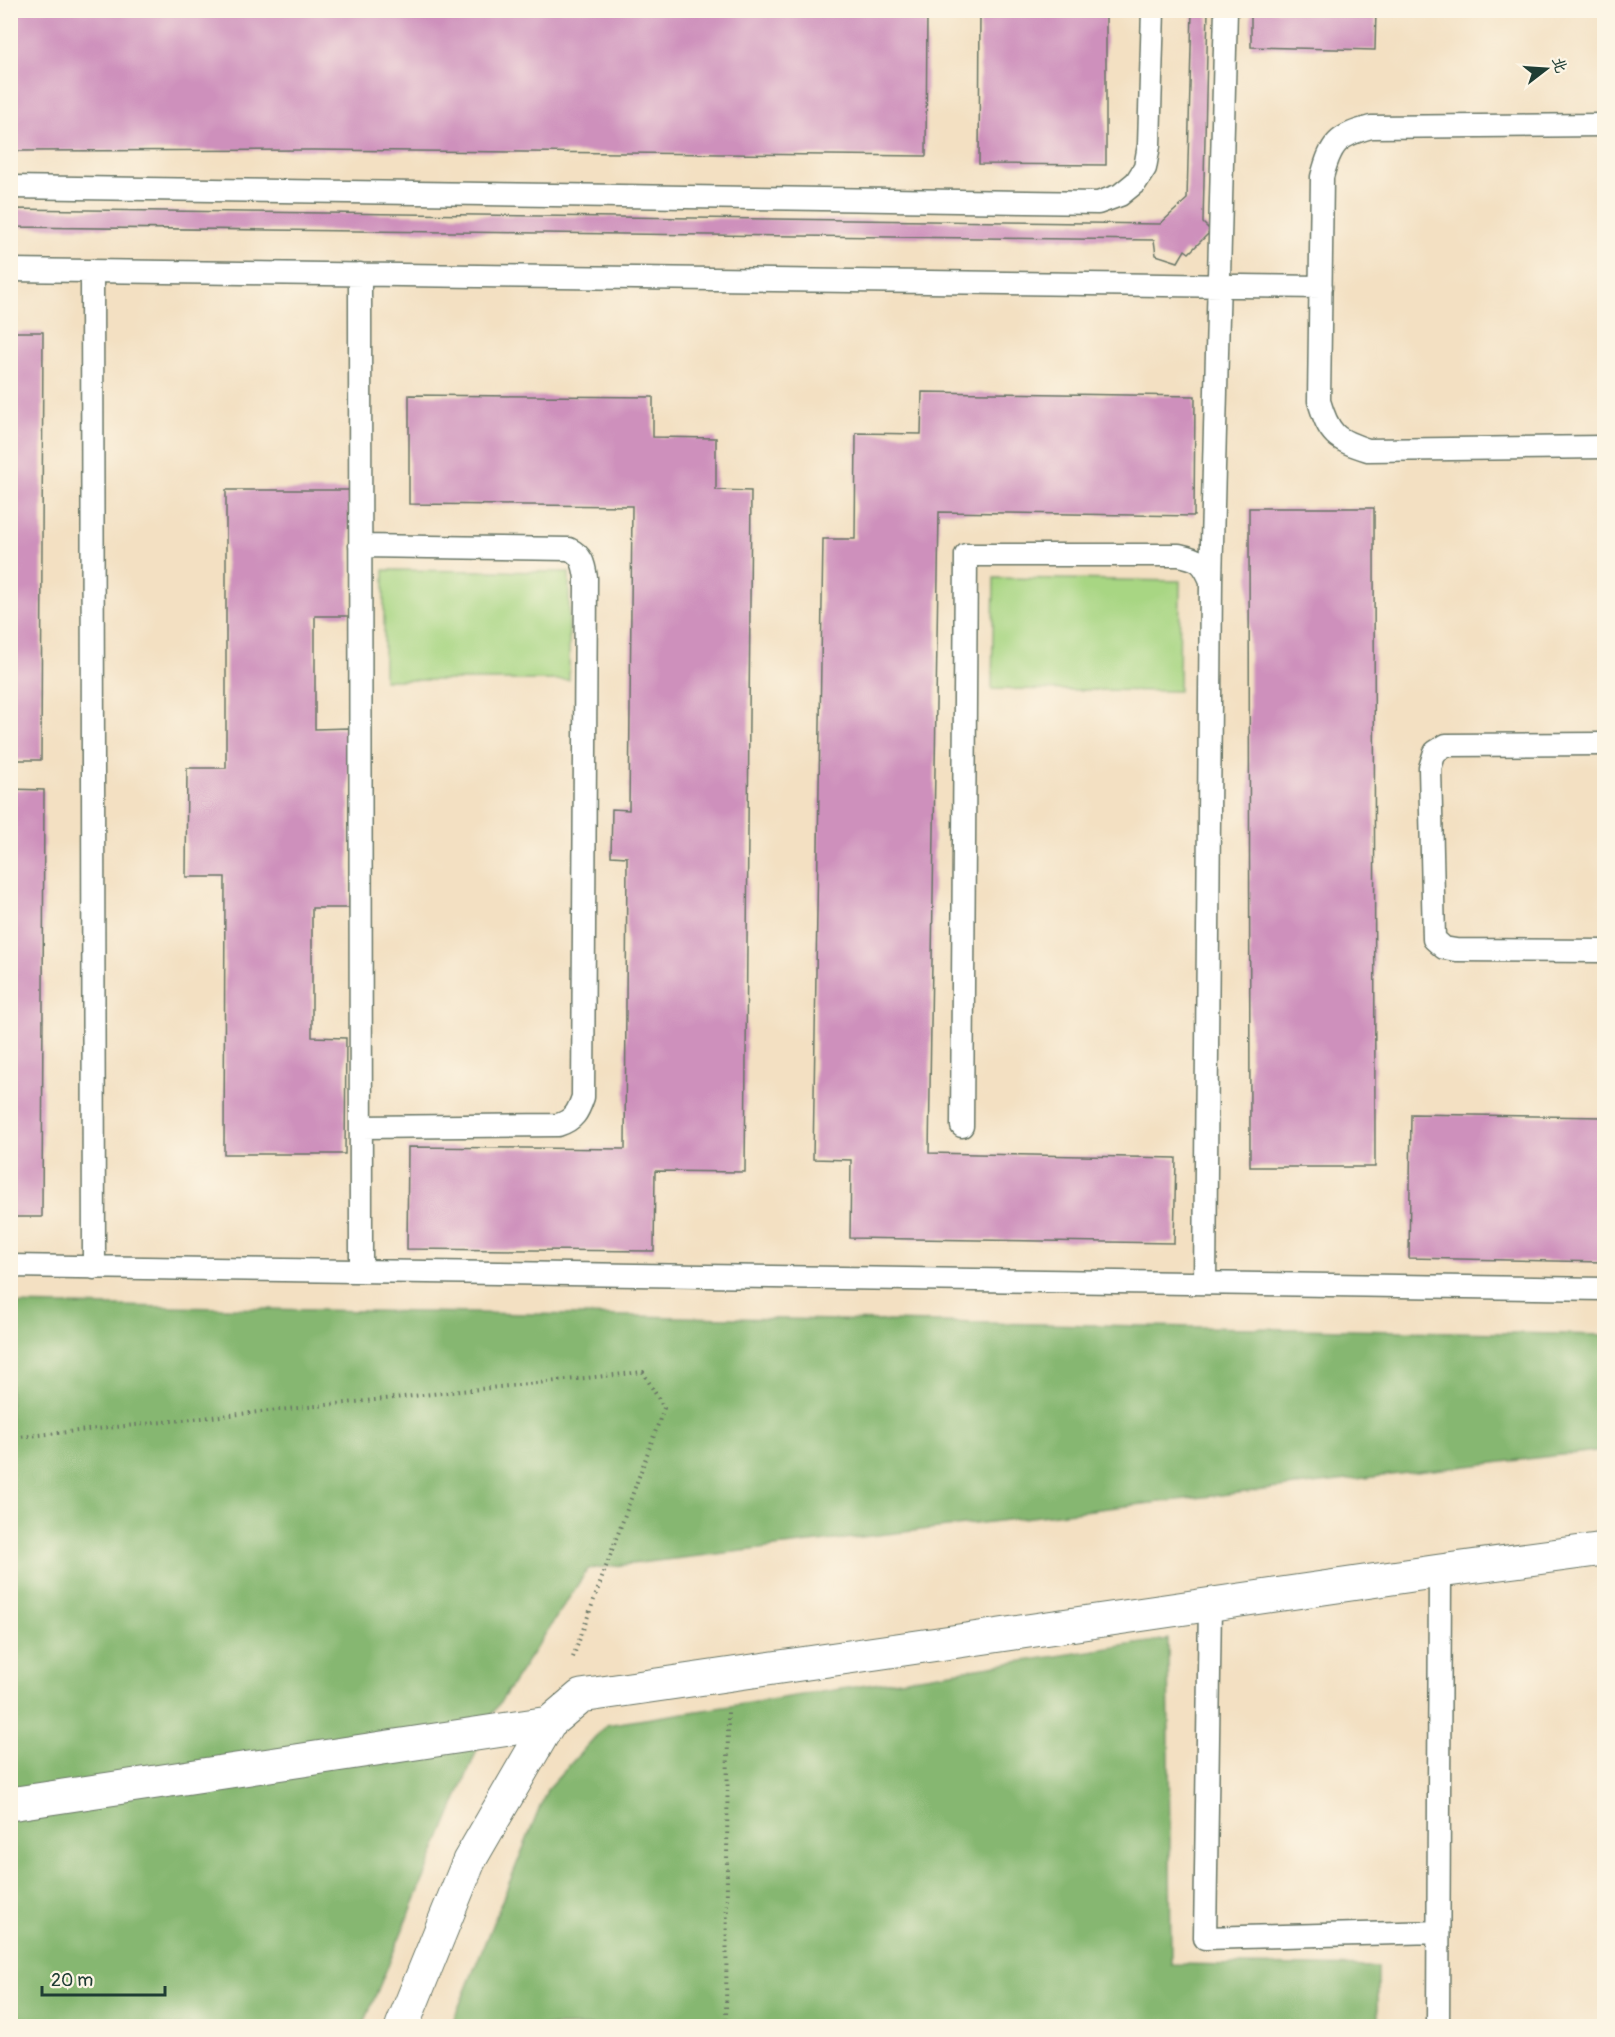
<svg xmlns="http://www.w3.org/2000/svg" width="1615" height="2037" font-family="Pangolin,'LXGW WenKai TC',sans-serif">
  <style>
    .green { fill: #a8d683; stroke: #648a5c; stroke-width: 1.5 }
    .forest { fill: #86b771; stroke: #527a52; stroke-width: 1.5 }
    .building { fill: #ce90bc }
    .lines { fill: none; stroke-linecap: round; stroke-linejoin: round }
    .service-casing { stroke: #697666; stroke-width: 25 }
    .minor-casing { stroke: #697666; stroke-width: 35 }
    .path { stroke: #697666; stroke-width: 4; stroke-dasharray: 1.5 4.5; stroke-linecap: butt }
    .service { stroke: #fff; stroke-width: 22 }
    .minor { stroke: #fff; stroke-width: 33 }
  </style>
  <rect width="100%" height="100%" fill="#fcf5e5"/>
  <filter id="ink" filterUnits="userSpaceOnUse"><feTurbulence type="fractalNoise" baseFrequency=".0167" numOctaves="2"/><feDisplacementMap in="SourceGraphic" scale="12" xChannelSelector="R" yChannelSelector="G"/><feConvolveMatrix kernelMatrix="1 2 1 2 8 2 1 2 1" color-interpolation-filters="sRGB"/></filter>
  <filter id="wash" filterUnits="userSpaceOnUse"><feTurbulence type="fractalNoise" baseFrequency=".008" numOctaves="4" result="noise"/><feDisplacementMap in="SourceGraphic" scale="24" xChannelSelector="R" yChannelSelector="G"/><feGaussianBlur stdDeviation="1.35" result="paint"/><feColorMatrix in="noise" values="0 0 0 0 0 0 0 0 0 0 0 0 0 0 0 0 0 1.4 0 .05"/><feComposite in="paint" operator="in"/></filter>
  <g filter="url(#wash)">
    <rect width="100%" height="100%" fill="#f3e0c2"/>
    <path class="green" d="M384,570L569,572V680H384Z
      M994,578L1180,581L1179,691L992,689Z"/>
    <path class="forest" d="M10,1304L1604,1335V1450L588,1569L491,1716L363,2026H11Z
      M1168,1639L1171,1964L1378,1967V2026H451L547,1790L606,1725Z"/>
    <g id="blocks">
      <path class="building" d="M10,10H927L926,156L314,150L10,151Z
        M980,10H1106V165L979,164Z
        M1192,10H1208L1203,223L1211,231L1189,253L1185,250L1178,262L1156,255L1154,240L10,227V209L1160,224L1187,199Z
        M1251,10H1376L1375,50L1251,47Z
        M10,332H43L41,760H10Z
        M922,392L1195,396L1194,516L939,512L929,1153L1176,1158L1174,1243L850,1238L851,1160L813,1159L823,539H855L856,433L921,434Z
        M409,395L653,397V437L716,438V490L751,491L745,1172L655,1171L654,1251L407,1249L408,1147L625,1149L627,857L611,856L612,809L629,810L632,506L409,504Z
        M226,490H349V616H315V729L349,728V908H312V1037L346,1038L345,1154H224L225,877H186L187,768H226Z
        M1249,508H1374L1375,1167H1250Z
        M10,789L44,790L42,1217H10Z
        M1411,1114L1604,1117V1262L1409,1258Z"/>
    </g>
  </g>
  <g filter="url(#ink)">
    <use href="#blocks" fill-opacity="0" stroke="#697666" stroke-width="1.5"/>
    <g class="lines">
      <defs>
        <path id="service" d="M1604,125L1371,127C1337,136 1331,143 1322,177L1319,401C1329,435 1336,440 1368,450L1604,447
          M10,187L1098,203L1120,195L1136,182L1145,168L1149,145L1153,10
          M10,270L1321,287
          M92,271L94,1268
          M360,274L361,1271
          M360,546L569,549C582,555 584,564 586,578L583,1097C578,1112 574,1120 558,1125L361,1127
          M1211,581L1226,10
          M1604,744L1446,745L1435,752L1430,768L1434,939L1444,948L1456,950L1604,951
          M962,1126L966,555H1179C1199,559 1203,562 1211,581L1205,1283
          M10,1266L1604,1289
          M1210,1605L1205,1938L1438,1932
          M1438,2026L1440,1571"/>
        <path id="minor" d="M10,1804L549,1723L581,1696L1440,1571L1604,1549
          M402,2026L469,1861L549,1723"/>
      </defs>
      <use href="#service" class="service-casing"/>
      <use href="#minor" class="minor-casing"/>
      <path class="path" d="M10,1438L643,1372L664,1408L572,1660
        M726,2026L728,1712"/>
      <use href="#service" class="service"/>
      <use href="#minor" class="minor"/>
    </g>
  </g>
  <rect width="1615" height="2037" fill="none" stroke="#fcf5e5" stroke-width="36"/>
  <g transform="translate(1546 69) rotate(73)" stroke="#fcf5e5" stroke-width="4.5" paint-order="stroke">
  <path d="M0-4.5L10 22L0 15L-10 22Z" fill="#1f3d34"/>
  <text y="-9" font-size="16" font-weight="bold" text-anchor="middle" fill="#1f3d34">北</text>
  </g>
  <path d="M42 1986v9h123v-9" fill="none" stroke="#1f3d34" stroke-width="3"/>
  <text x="51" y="1986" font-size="18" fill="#1f3d34" stroke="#fcf5e5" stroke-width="4.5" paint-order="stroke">20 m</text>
</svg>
